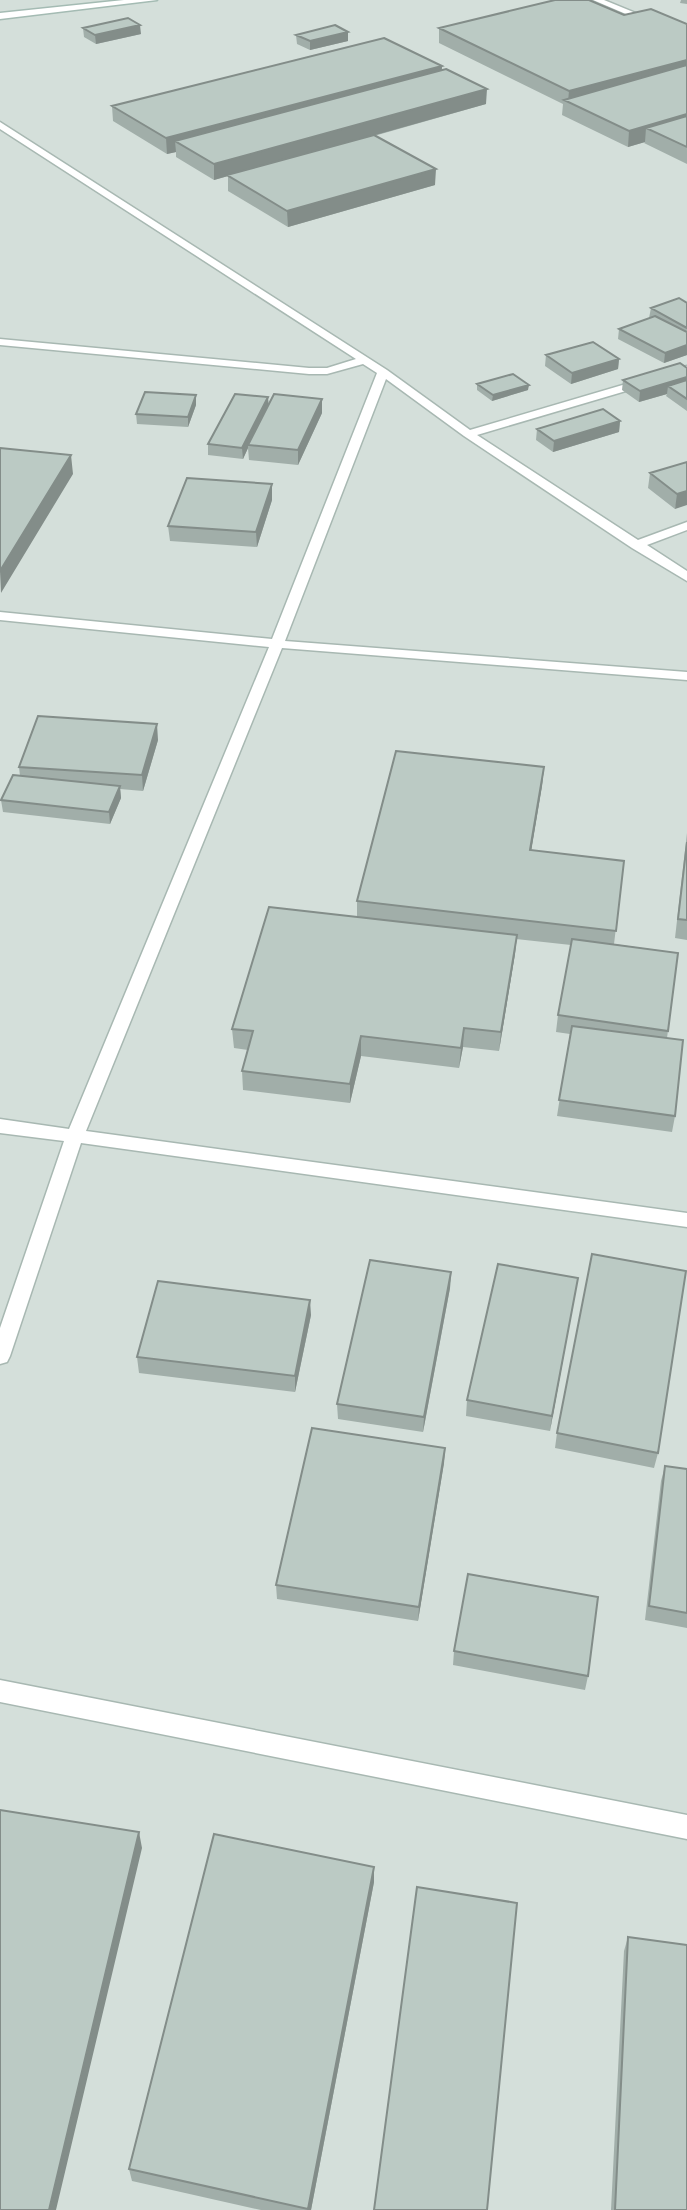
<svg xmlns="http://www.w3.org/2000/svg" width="687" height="2210" font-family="Montserrat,sans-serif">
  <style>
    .built { fill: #d4dfda }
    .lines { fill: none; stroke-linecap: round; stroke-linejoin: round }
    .lane-casing { stroke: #a8b8b2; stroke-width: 3 }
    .secondary-casing { stroke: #a4bbb3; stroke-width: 3 }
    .lane { fill: #fff; fill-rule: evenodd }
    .secondary { fill: #fff; fill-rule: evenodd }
    .wall { fill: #a1aea9 }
    .shaded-wall { fill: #838d89 }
    .building { fill: #bbcac4; stroke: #838d89; stroke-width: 2 }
  </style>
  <rect width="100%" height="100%" fill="#e6efeb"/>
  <path class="built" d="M0,0H687V2210H0Z"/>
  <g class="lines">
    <defs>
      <path id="lane" d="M593,0H604L687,34V40Z
        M0,122L387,370L470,430L687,366V373L477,435L638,540L687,522V530L647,545L687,571V581L632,548L464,436L386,379L285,641L687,672V680L282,648L86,1131L687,1213V1227L81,1143L10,1356L7,1362L0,1364V1328L64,1141L0,1133V1119L69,1129L269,647L0,620V612L272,639L377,373L363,364L327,374H309L0,345V339L309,368H327L356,359L0,129Z
        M0,1680L687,1815V1839L0,1702Z"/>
      <path id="secondary" d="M124,0H157L0,19V13Z"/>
    </defs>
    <use href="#lane" class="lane-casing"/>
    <use href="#secondary" class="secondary-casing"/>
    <use href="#lane" class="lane"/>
    <use href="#secondary" class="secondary"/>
  </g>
  <path class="wall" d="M681,0H687V4L680,3Z
    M624,15L687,24V164L644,143L645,142L628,147L562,115L563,104L439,43V28Z
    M83,28L141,34L96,44L84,37Z
    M296,35L348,41L310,50L297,44Z
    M442,66V70L486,104L374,136L435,185L288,227L228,191V176L214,180L176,157V152L167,154L113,121L112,106Z
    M687,303V355L664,363L618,339L619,329L649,318L651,308Z
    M546,355L619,359L618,369L571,384L545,366Z
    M687,368V411L666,396L667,394L639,402L622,390L623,380Z
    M477,384L528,390L492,401L477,390Z
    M322,399V413L298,465L249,460L248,448L243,459L208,455V444Z
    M196,405L188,427L137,424L136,414Z
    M620,421L619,432L553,452L536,440L537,429Z
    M687,462L675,509L648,488L650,473Z
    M272,500L257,547L170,541L168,526Z
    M158,740L143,791L120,789L121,798L110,824L3,812L1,800L20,776L19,767Z
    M544,767L542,786L531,851L624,861L614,944L678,953L667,1038L675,1116L672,1132L557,1116L570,1034L556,1032L558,1015L571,945L516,939L515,954L499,1051L463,1047L459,1068L361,1056L350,1103L243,1090L242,1071L248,1050L234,1048L232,1029L357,917V901Z
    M687,833V940L675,938Z
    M451,1272L450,1288L423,1432L338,1419L337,1404Z
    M578,1278L550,1431L466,1416L467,1400Z
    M311,1315L295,1392L139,1373L137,1357Z
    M557,1433L658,1453L654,1468L555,1448Z
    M445,1448L444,1463L418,1621L277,1599L276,1585Z
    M665,1466L687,1469V1628L645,1620L661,1481Z
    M454,1651L588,1676L585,1690L453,1665Z
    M374,1867V1882L311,2210H261L132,2181L129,2169Z
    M628,1937L687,2210H611L624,1951Z"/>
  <path class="shaded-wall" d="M140,25L141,34L96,44L95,35Z
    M348,32V41L310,50V41Z
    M687,60V75L568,102L569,91Z
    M442,66L441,81L175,141L176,152L167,154L166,138Z
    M487,89L486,104L229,176L227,175L228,176L214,180V164Z
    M687,114V129L646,128L645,142L628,147L629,131Z
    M436,169L435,185L288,227L287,211Z
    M687,345V355L664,363L665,353Z
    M619,359L618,369L571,384L572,373Z
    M687,377V388L668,386L667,394L639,402L640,391Z
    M529,385L528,390L492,401L493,395Z
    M196,395V405L188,427V417Z
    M268,397L269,408L248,445V448L243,459L242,448Z
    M322,399V413L298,465V450Z
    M620,421L619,432L553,452L554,441Z
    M71,455L73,474L1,593L0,571Z
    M272,484V500L257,547L256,532Z
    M687,491V505L675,509L677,494Z
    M157,724L158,740L143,791L142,775Z
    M544,767L542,786L528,870L530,850Z
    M120,786L121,798L110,824L109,812Z
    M517,935L515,954L499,1051L501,1032Z
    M464,1028L463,1047L459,1068L461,1048Z
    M361,1036V1056L350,1103V1084Z
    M451,1272L450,1288L423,1432L424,1417Z
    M578,1278L575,1293L550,1431L552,1416Z
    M310,1300L311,1315L295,1392V1376Z
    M445,1448L444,1463L418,1621L419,1607Z
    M139,1832L142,1848L56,2210H49Z
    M374,1867V1882L311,2210H308Z"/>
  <path class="building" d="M555,0H589L624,15L651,9L687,24V60L569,91L439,28Z
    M128,18L140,25L95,35L83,28Z
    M335,25L348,32L310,41L296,35Z
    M384,38L442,66L166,138L112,106Z
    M687,65V114L629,131L564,100Z
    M446,69L487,89L214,164L175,141Z
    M687,116V147L646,128Z
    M374,135L436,169L287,211L227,175Z
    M679,298L687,303V328L651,308Z
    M655,316L687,332V345L665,353L619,329Z
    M593,342L619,359L572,373L546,355Z
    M680,363L687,368V377L640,391L623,380Z
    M513,374L529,385L493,395L477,384Z
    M687,380V399L668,386Z
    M145,392L196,395L188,417L136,414Z
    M235,394L268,397L242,448L208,444Z
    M274,394L322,399L298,450L248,445Z
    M603,409L620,421L554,441L537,429Z
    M0,448L71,455L0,571Z
    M687,462V491L677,494L650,473Z
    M187,478L272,484L256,532L168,526Z
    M38,716L157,724L142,775L19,767Z
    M396,751L544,767L530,850L624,861L616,931L357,901Z
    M13,775L120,786L109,812L1,800Z
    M687,842V920L678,919Z
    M269,907L517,935L501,1032L464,1028L461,1048L361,1036L350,1084L242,1071L253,1031L232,1029Z
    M572,939L678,953L668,1031L558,1015Z
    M572,1026L683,1040L675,1116L559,1100Z
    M592,1254L686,1271L658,1453L557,1433Z
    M370,1260L451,1272L424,1417L337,1404Z
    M498,1264L578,1278L552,1416L467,1400Z
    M158,1281L310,1300L295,1376L137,1357Z
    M312,1428L445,1448L419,1607L276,1585Z
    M665,1466L687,1469V1613L649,1606Z
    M468,1574L598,1597L588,1676L454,1651Z
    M0,1810L139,1832L49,2210H0Z
    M214,1834L374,1867L308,2209L129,2169Z
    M417,1887L517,1903L487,2210H374Z
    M628,1937L687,1945V2210H615Z"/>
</svg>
